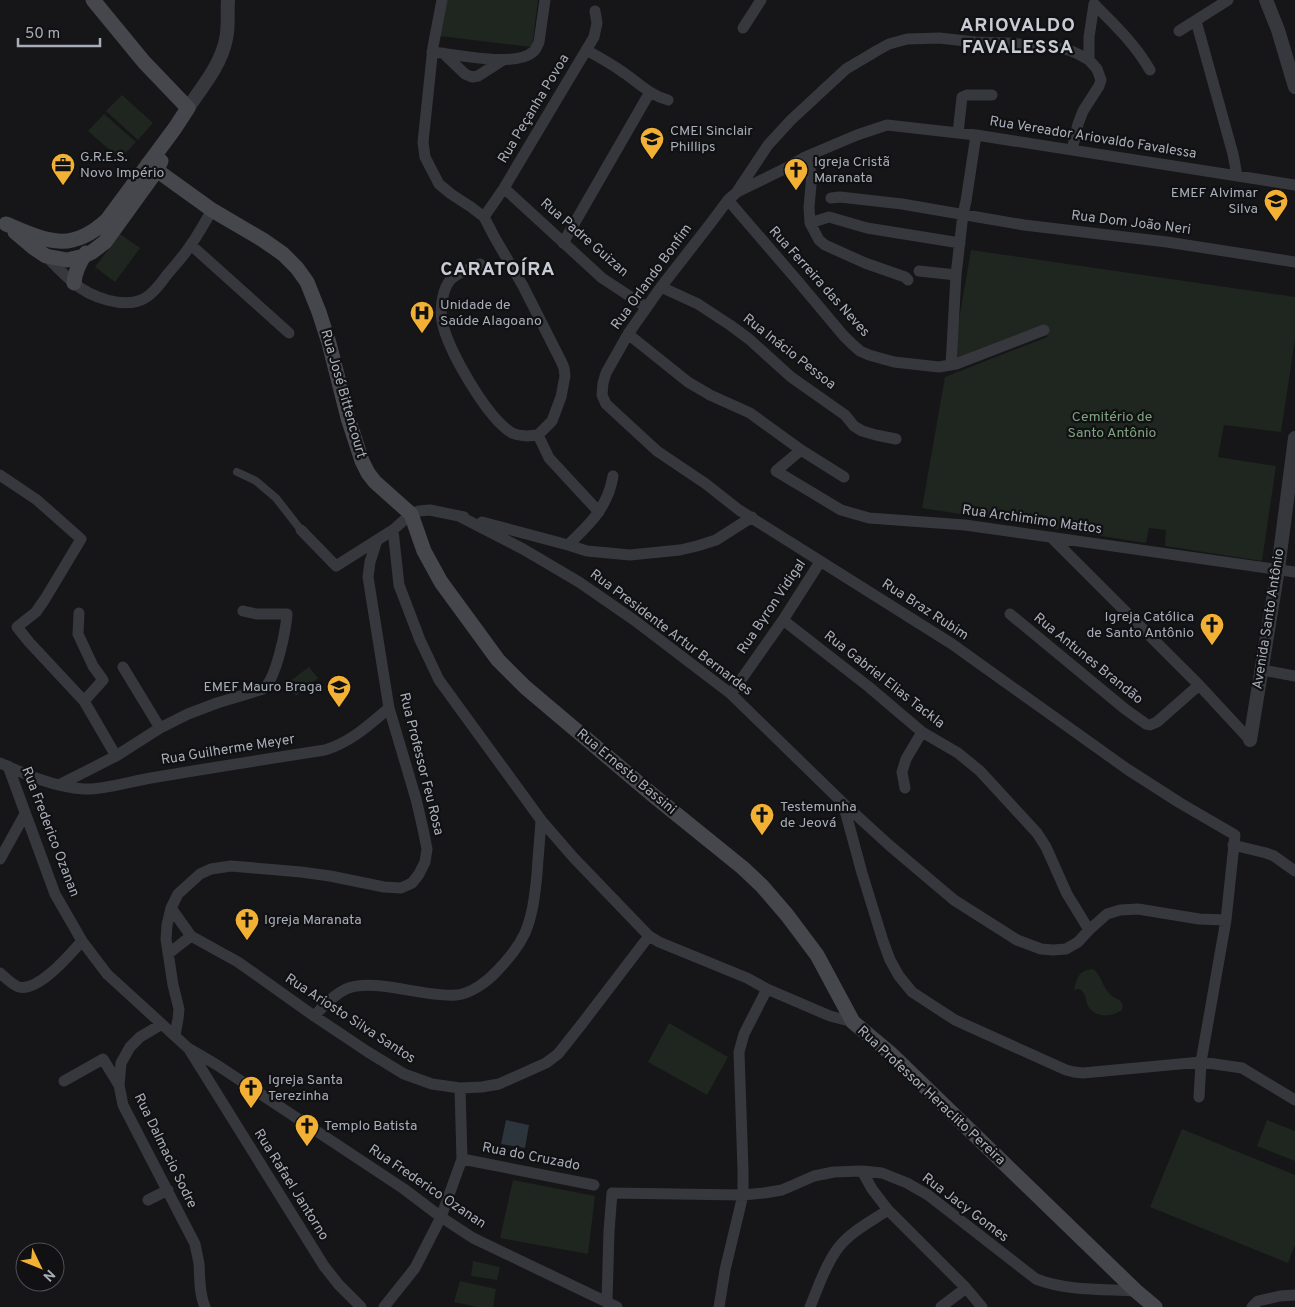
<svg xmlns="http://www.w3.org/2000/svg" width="1295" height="1307" font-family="Overpass,sans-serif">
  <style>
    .green { fill: #1e261f }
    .water { fill: #2c353c }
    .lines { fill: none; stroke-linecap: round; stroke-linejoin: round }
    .pedestrian { stroke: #37383d; stroke-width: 8 }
    .minor { stroke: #37383d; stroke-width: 11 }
    .tertiary { stroke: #37383d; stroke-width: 14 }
    .secondary { stroke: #45474d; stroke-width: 15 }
    .labels { text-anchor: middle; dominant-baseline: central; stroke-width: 4.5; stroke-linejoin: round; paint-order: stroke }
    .street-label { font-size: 14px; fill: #a8adb8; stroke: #111113 }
    .poi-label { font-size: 14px; fill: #a8adb8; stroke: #111113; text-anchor: start }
    .park-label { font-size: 14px; fill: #7fa381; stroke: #111113 }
    .district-label { font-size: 19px; font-weight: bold; letter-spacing: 1px; fill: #c9ccd4; stroke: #111113 }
  </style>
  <rect width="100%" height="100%" fill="#161618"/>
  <path class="green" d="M443,0H538L532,47L439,36Z
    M122,95L153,123L138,140L106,111Z
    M104,114L136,142L120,159L88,131Z
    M120,234L140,248L115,282L95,267Z
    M971,250L1295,297V339L1281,432L1224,425L1218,457L1276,466L1262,561L1165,546L1166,530L1149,528L1146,543L922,508L945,377L1047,337L1044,326L952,361Z
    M309,667L318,678L296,696L286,684Z
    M1093,969C1101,974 1102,986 1109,993C1114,999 1121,998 1123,1006L1122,1010C1118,1012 1115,1014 1111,1015C1102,1017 1089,1013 1087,1003C1085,997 1086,994 1080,989L1074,990C1078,976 1078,971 1093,969Z
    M669,1023L728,1057L707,1095L648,1062Z
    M1267,1120L1295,1131V1161L1257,1146Z
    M1182,1129L1295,1175V1245L1288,1263L1150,1207Z
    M513,1180L595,1196L588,1254L500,1238Z
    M473,1261L500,1267L497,1280L471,1276Z
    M460,1281L496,1289L493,1307H477L454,1302Z"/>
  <path class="water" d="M506,1120L529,1125L525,1148L501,1144Z"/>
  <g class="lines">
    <path class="pedestrian" d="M237,472L256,481L276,498L301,530"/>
    <path class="minor" d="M442,0L433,47L423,142L425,157L439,184L451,194L471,207L484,217L495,238L523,286L561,361L564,368L565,376L561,397L552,421L538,435
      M1196,21L1233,154L1237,176
      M743,28L761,0
      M1179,31L1228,0
      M586,50C599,57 612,64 624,73C639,83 651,96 668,100
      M432,52C456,54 514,68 533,52C536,50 537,46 539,42L545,0
      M443,53L465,74L472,77L478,76L503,60
      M1089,60V37L1094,4C1115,25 1135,44 1150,70
      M958,133L962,97L967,95H992
      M1072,150L1078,124L1083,111L1099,86L1101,80L1097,69L1089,60L1078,54L1069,50L1043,46L1008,43L975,42L939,38L907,39L889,44L878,50L846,69L791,120L768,145L736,193L728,200L710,224L661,287L628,334L606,373L603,383L602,395L606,404L657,451L706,484L739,510L952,644L1127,769L1180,803L1235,835L1226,920L1201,1062L1199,1097
      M805,157L812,174L809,207L810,223L819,240L825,245L865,263L905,277L908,280
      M504,188L602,278L646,307
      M737,192L786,168L805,157L857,135L887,125L976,135L1295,185
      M831,198L840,197L902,204L1024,225L1167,242L1295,262
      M728,200L796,279L843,335L852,344L860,351L869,355L894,362L939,367L956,364L1044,330
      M484,217L504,188L594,37L597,23L595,11
      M810,223L829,217L867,228L960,243
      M563,243L650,92
      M191,245L289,333
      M46,256C55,265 64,275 74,283C90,297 125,310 145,298C154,293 160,284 166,276C174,266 183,257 190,246C198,235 205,222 212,210
      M480,264C470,269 454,273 448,283C442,293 440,310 442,321C447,349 487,418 512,433C521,437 529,436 538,435
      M919,271L956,275
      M661,287L698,304L730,325L749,339L791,377L845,415L854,426L862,431L876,435L896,439
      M628,334L688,382L710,395L750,413L801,450L844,477
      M951,365L956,275L963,214L966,201L976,135
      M538,435L549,458L599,512
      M801,450L776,471L841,510L869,518L965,525L1295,572
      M0,475L37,500L81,539L45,599L36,612L17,627L29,642L84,701L116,756
      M459,516L523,549L579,582L634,620L731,694L843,803L889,845L954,900L1017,940L1041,949L1053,950L1066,949L1078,942L1089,930L1107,914L1120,910L1138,909L1199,919L1226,920
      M482,522L568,545L587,551L630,555L680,550L697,546L716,540L752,517
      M301,530L336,566L393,530L411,514L419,511L430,510L464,517
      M393,530L399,585L420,640L439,680L541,820L573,857L649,936L659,942L747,978L767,989L830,1016L853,1022
      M1052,538L1199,685L1250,740
      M568,545C590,524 608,507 613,476
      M79,613L78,634L93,666L103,680L84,701
      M1010,614L1125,709L1146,724L1150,725L1157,722L1199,685
      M783,620L869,687L922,732L958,753L980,771L1037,833L1046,847L1067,894L1089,930
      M123,667L160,728
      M1262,670L1295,676
      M731,694L783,620L820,562
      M0,763C27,775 54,787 84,789C104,790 131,781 151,778C209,768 267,759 325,750C351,742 369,725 389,708
      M8,766L55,894L82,941L107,974L188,1048L217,1065L404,1189L441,1217L473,1238L617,1307
      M59,785L116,756L160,728L188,714L217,703L263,689C276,680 286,630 287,614H256L243,611
      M905,788L902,772L906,759L922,732
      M843,803L862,873L883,941L890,960L899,976L912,992L955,1020L1066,1070L1074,1072L1083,1073L1201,1062L1242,1068L1295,1100
      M1233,845L1266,853L1274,856L1295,871
      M0,859L25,814
      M171,908L191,936
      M168,954L191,936L238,962L314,1016L368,1052L404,1074L432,1084L460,1088L482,1087L499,1084L546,1063L558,1054L581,1025L649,936
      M0,973C6,978 12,985 19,987C39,992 70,954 82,941
      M314,1016C324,1006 333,995 346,989C375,977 424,998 456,995C471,994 488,981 498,970C508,959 518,948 525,933C533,914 535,894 537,874C538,856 540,838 541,820
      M162,1024L140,1037L130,1047L121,1063L119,1085L123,1105L195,1244C196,1250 198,1257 199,1264C200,1278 199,1294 205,1307
      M175,1035L178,1019L179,1009L173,985L166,939L167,925L171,908L178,894L200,874L211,869L231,866L301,872L330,876L384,887L401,888L412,883L419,874L425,862L427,849L423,829L416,799L389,708L368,577L370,562L377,540
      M189,1049L324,1266L339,1285L361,1307
      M64,1081L103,1059L119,1085
      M462,1159L594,1185
      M862,1171L872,1189L888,1210L966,1288L982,1307
      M148,1200L168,1190
      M607,1301L609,1231L612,1193L743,1195L764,1193L782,1190L814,1176L834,1172L862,1171L882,1173L907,1183L928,1195L1036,1279C1067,1291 1103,1289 1136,1291
      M384,1307L415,1268L441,1217L462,1159L460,1088
      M719,1307L725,1270L743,1195V1170L739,1052L744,1034L767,989
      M810,1307C818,1288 824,1268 836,1251C848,1233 870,1222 888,1210
      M941,1307L966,1288
      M1252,1307L1258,1301L1280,1296L1295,1295"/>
    <path class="tertiary" d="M1266,0L1278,30L1295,87
      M188,108C202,87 221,65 226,39C229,26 227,13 228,0
      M1250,740L1278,569L1295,438"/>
    <path class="secondary" d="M148,164L212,210L263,240L283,254L297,268L307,282L319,312L329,343L348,418L362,461L368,473L375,482L411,514L424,551L441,582L498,660L525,687L654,796L743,868L762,886L787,915L817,955L853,1022L890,1053L1136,1291L1155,1307
      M6,224C47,241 70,254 107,220L175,128L188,108L144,62L93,0
      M15,232L34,248L46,256L67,260L84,256L92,252L105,242L157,170L161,161
      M74,283C75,271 79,263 86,253"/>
  </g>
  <defs>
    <symbol id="school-pin" viewBox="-11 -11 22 30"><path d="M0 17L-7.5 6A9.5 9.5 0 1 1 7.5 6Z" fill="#f2b134" stroke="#111113"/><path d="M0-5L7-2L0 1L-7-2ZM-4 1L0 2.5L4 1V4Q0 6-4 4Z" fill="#111"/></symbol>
    <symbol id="office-pin" viewBox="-11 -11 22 30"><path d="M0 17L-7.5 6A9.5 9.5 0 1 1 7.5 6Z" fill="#f2b134" stroke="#111113"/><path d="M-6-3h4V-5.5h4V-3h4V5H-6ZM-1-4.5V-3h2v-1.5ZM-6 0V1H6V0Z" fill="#111"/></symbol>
    <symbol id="church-pin" viewBox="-11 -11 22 30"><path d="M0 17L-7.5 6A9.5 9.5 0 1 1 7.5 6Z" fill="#f2b134" stroke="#111113"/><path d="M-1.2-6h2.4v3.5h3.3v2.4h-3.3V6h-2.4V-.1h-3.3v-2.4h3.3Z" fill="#111"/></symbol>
    <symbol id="hospital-pin" viewBox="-11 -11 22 30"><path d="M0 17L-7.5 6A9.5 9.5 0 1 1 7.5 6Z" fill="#f2b134" stroke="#111113"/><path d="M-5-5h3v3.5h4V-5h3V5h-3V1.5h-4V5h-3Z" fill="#111"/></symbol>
  </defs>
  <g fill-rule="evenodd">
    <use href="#school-pin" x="638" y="125" width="28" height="38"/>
    <use href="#office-pin" x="49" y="151" width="28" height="38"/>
    <use href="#church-pin" x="782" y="156" width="28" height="38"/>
    <use href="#school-pin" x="1262" y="187" width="28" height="38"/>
    <use href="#hospital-pin" x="408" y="299" width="28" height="38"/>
    <use href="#church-pin" x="1198" y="611" width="28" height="38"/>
    <use href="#school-pin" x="325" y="673" width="28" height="38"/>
    <use href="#church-pin" x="748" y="801" width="28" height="38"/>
    <use href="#church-pin" x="233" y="906" width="28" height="38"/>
    <use href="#church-pin" x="237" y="1074" width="28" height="38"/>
    <use href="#church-pin" x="293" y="1112" width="28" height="38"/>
  </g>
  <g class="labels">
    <g class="street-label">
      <text transform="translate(534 109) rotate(-59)">Rua Peçanha Povoa</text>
      <text transform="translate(1093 138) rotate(9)">Rua Vereador Ariovaldo Favalessa</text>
      <text transform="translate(1131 223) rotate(7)">Rua Dom João Neri</text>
      <text transform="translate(584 238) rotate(41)">Rua Padre Guizan</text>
      <text transform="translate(652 277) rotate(-54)">Rua Orlando Bonfim</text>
      <text transform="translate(819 282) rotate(48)">Rua Ferreira das Neves</text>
      <text transform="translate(789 352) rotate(38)">Rua Inácio Pessoa</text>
      <text transform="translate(343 394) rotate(74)">Rua José Bittencourt</text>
      <text transform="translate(1032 520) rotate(8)">Rua Archimimo Mattos</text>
      <text transform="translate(772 607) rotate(-56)">Rua Byron Vidigal</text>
      <text transform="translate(925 610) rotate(33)">Rua Braz Rubim</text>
      <text transform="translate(1269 619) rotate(-81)">Avenida Santo Antônio</text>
      <text transform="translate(671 633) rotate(37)">Rua Presidente Artur Bernardes</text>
      <text transform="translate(1088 659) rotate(39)">Rua Antunes Brandão</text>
      <text transform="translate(884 680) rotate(38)">Rua Gabriel Elias Tackla</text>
      <text transform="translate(228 750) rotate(-9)">Rua Guilherme Meyer</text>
      <text transform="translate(421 764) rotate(76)">Rua Professor Feu Rosa</text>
      <text transform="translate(626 772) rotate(40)">Rua Ernesto Bassini</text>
      <text transform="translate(50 832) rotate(69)">Rua Frederico Ozanan</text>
      <text transform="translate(350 1019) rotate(33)">Rua Ariosto Silva Santos</text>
      <text transform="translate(931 1096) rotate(43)">Rua Professor Heraclito Pereira</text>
      <text transform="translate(165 1151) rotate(64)">Rua Dalmacio Sodre</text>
      <text transform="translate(531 1157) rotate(11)">Rua do Cruzado</text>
      <text transform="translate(291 1185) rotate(58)">Rua Rafael Jantorno</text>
      <text transform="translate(427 1187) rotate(34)">Rua Frederico Ozanan</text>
      <text transform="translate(965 1208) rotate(37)">Rua Jacy Gomes</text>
    </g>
    <g class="poi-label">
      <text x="670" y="131">CMEI Sinclair<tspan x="670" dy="16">Phillips</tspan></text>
      <text x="80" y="157">G.R.E.S.<tspan x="80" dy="16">Novo Império</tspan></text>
      <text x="814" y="162">Igreja Cristã<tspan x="814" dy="16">Maranata</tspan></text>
      <text x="1258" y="193" text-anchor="end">EMEF Alvimar<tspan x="1258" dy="16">Silva</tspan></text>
      <text x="440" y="305">Unidade de<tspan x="440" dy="16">Saúde Alagoano</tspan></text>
      <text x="1194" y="617" text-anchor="end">Igreja Católica<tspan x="1194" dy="16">de Santo Antônio</tspan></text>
      <text x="322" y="687" text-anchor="end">EMEF Mauro Braga</text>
      <text x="780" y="807">Testemunha<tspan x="780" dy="16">de Jeová</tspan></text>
      <text x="264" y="920">Igreja Maranata</text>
      <text x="268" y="1080">Igreja Santa<tspan x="268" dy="16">Terezinha</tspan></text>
      <text x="324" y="1126">Templo Batista</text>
    </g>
    <g class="park-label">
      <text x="1112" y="417">Cemitério de<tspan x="1112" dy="16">Santo Antônio</tspan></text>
    </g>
    <g class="district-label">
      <text x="1018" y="26">ARIOVALDO<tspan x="1018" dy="22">FAVALESSA</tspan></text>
      <text x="498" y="270">CARATOÍRA</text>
    </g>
  </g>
  <g transform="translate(40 1267) rotate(133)"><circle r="24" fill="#111113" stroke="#4d4f55"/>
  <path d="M0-4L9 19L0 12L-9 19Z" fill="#f2b134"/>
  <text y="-8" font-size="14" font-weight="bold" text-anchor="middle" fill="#a8adb8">N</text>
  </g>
  <path d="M18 38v8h82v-8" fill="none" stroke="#a8adb8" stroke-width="2.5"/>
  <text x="25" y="38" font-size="15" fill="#a8adb8" stroke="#111113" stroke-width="4" paint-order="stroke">50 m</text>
</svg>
